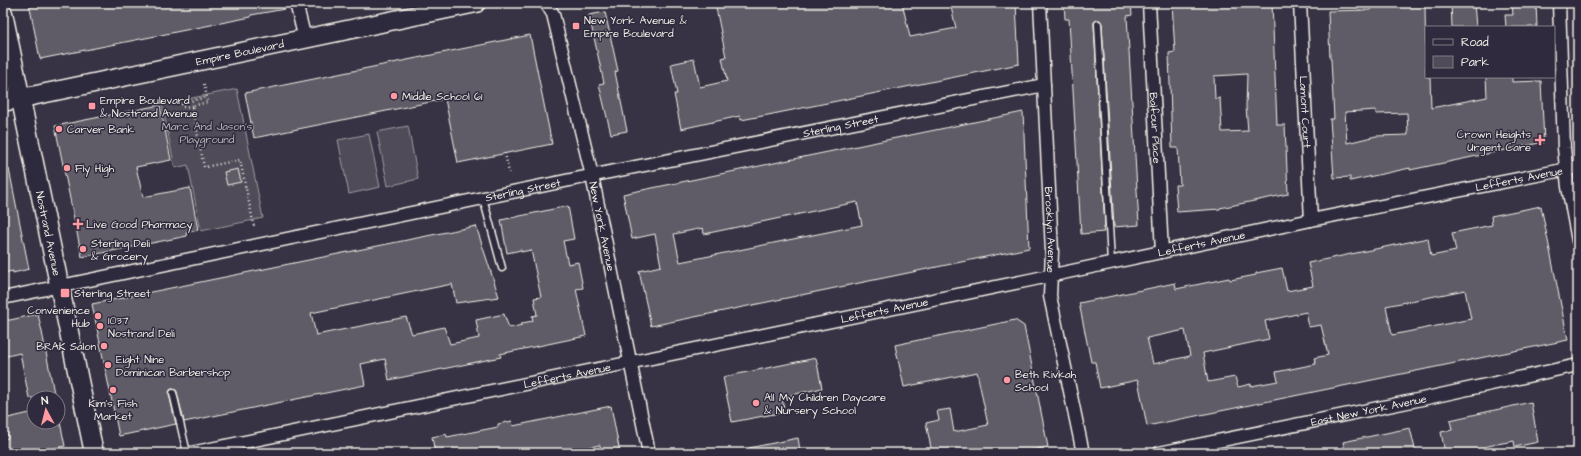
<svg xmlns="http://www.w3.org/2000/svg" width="1581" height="456" font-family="'Architects Daughter',sans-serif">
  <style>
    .green { fill: #504b59; stroke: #a29ea0 }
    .building { fill: #5f5c67; stroke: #f4f1e8; fill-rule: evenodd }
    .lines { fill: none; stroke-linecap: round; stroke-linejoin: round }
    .lane-casing { stroke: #f4f1e8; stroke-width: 9 }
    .street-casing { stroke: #f4f1e8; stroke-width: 15 }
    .secondary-casing { stroke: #f4f1e8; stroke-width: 21 }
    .path { stroke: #f4f1e8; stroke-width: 2.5; stroke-dasharray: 1 3; stroke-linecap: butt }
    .lane { stroke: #2f2a3d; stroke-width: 6 }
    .street { stroke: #2f2a3d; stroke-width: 12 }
    .secondary { stroke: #2f2a3d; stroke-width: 18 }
    .poi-dot { fill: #ff9aa2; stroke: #2f2a3d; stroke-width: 1.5 }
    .labels { text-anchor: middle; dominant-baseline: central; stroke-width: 3; stroke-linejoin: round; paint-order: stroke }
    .poi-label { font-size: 11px; fill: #f4f1e8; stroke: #2f2a3d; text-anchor: start }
    .street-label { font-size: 11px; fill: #f4f1e8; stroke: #2f2a3d }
    .park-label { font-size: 11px; fill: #bbb7b6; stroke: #2f2a3d }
  </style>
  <rect width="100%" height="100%" fill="#373244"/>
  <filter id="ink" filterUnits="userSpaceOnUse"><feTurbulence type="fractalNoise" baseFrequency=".025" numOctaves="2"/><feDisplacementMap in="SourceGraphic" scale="8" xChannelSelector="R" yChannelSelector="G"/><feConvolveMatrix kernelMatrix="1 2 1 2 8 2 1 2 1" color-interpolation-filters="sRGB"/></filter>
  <g filter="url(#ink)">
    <path class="green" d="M237,89L263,218L201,231L188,165L175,168L162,104Z
      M408,126L418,179L388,186L377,132Z
      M369,134L380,187L349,194L338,140Z"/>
    <path class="building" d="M29,3H285V9L251,15V17L40,59Z
      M715,3H902L910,37L956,28L950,3H1016L1019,64L768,115L741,120L740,116L681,129L674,94H677L671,64L694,59L700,87L727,81L722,58L726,57Z
      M1064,3H1131L1132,15L1127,16L1139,225L1114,227L1102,24L1100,20H1097L1094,22V24L1105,228H1103L1104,232L1081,234L1069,19H1065Z
      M1172,3H1272L1277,125H1285L1288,194L1220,208V209L1177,212L1175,185H1180L1178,148H1172L1169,53L1175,52ZM1247,74L1246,107L1248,131L1222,132L1220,98L1215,99L1214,76Z
      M1451,3H1474L1476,27H1452Z
      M1512,3H1536L1537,27H1506L1505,15H1513Z
      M1425,5L1426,77H1430L1431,108L1487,97L1486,77H1512V82L1541,81L1544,142L1410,170V168L1350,181V177L1334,178L1330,119H1334L1331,59H1330L1328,11L1371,10V6H1384V7ZM1376,110V114L1407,113L1408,135L1376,136L1347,143L1345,112Z
      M605,12L618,71L615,72L627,131L611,134L599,84L604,83L589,15Z
      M530,35L552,144L458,163L445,99L254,138L245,93Z
      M160,105L171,160L136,167L143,197L190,188L198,230L186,233L187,236L82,257L55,126Z
      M1023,112L1029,248L651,326L639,271L661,266L655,234L632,239L623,194ZM857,202L862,225L680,262L674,234L703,228L704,234Z
      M9,169L29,269L13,273V271L3,273V170Z
      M238,169L241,182L227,185L224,172Z
      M568,206L574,239L563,241L568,264L578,262L583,288L576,289L586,336L500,354L501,357L389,380L385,359L361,364L365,385L184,422L177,392L176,390L172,389L170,390L169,394L176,424L119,436L92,304L476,226L499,297L456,303L452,284L311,313L316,335L406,317L412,334L444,327L450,344L479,338L476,320L504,314L509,328L522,325V323L533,321L532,316L537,315L534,298L541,297L531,250L521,252V250L507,253L501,220Z
      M1541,206L1568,340L1147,426L1138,380L1100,388L1095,362H1091L1079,303L1175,283L1176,289L1229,278L1230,280L1256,275V273L1282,268L1287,291L1313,286L1308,263L1428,238L1431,256L1456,251L1452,233L1492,225L1491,216ZM1465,290L1471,319L1392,335L1386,306ZM1306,312L1309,327L1321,325L1328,355L1314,358L1316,364L1276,372L1278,381L1251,386V384L1238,387L1235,377L1208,382L1203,353L1269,339L1265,321ZM1185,330L1190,356L1153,364L1147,338Z
      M38,314L42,332L55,398H29L20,353L3,357V320H10Z
      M1015,320L1024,326L1048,447L1016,453H1005V450L991,453H932L926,423L939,420L937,411L950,409L954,432L988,425L977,372L904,387L895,345Z
      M816,358L822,388L791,395L792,397L782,399L785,412L732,422L723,377Z
      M1531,402L1538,442L1515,447L1514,441L1497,444L1484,447L1485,453H1445L1441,432L1452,430L1450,420Z
      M611,406L620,453H604V450L601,451L600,445L574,450V453H435L432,437L446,434L447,437L498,427V424L512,421L513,426Z
      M34,412V422H60L65,446L32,453H3V439L8,438L4,419Z
      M1410,428L1416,453H1345L1343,442Z
      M798,438L800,450L786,453H750L749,448Z"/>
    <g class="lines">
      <defs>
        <path id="lane" d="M1098,24L1111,262
          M483,198L502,268
          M173,393L187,453"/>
        <g id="street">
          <path d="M296,3L305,39"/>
          <path id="s1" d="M546,3L553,14L592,176L649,453"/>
          <path id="s2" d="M1040,3L1052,252L1050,296L1083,453"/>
          <path id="s3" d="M1149,3L1162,252"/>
          <path id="s4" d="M1300,3L1311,220"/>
          <path d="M1559,3L1564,148L1568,187L1578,241"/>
          <path id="s5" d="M3,298L570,180L1044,85"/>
          <path id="s6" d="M191,453L1030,280L1311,220L1578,167"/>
          <path id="s7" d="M1159,453L1422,399L1578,365"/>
        </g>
        <g id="secondary">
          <path id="s8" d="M3,13L94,453"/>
          <path id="s9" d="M3,102L476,3"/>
        </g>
      </defs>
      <use href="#lane" class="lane-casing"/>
      <use href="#street" class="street-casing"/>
      <use href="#secondary" class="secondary-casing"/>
      <path class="path" d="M204,84L208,102L192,106L204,167L240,160L254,226
        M192,106L182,107V103L207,97
        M505,153L509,173"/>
      <use href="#lane" class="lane"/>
      <use href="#street" class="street"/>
      <use href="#secondary" class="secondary"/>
    </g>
  </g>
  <g class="poi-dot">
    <rect x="572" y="22" width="8" height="8" rx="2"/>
    <circle cx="394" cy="96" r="4"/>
    <rect x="88" y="102" width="8" height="8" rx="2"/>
    <circle cx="59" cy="129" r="4"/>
    <path d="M1538 134h4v4h4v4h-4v4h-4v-4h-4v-4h4z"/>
    <circle cx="67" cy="168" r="4"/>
    <path d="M76 218h4v4h4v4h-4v4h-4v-4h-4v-4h4z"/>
    <circle cx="83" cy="249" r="4"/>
    <rect x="60" y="288" width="10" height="10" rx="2"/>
    <circle cx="98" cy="316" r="4"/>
    <circle cx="100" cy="326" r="4"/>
    <circle cx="104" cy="346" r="4"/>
    <circle cx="108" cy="365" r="4"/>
    <circle cx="1007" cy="380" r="4"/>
    <circle cx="113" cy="390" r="4"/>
    <circle cx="756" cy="403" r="4"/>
  </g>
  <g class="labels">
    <g class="poi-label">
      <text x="584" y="20">New York Avenue &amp;<tspan x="584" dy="13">Empire Boulevard</tspan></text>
      <text x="402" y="96">Middle School 61</text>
      <text x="100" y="100">Empire Boulevard<tspan x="100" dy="13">&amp; Nostrand Avenue</tspan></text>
      <text x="67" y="129">Carver Bank</text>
      <text x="1531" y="134" text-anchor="end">Crown Heights<tspan x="1531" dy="13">Urgent Care</tspan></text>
      <text x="75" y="168">Fly High</text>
      <text x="86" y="224">Live Good Pharmacy</text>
      <text x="91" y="243">Sterling Deli<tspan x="91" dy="13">&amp; Grocery</tspan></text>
      <text x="74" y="293">Sterling Street</text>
      <text x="90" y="310" text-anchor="end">Convenience<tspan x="90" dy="13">Hub</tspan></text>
      <text x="108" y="320">1037<tspan x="108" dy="13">Nostrand Deli</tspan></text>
      <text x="96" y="346" text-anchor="end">BRAK Salon</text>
      <text x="116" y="359">Eight Nine<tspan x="116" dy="13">Dominican Barbershop</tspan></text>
      <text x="1015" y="374">Beth Rivkah<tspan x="1015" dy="13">School</tspan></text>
      <text x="764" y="397">All My Children Daycare<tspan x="764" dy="13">&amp; Nursery School</tspan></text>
      <text x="113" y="403" text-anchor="middle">Kim's Fish<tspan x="113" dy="13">Market</tspan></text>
    </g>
    <g class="street-label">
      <text stroke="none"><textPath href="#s9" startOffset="242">Empire Boulevard</textPath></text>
      <text stroke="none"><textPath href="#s4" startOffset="109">Lamont Court</textPath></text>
      <text stroke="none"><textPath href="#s5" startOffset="855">Sterling Street</textPath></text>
      <text stroke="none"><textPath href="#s3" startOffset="125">Balfour Place</textPath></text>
      <text stroke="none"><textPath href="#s6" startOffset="1356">Lefferts Avenue</textPath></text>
      <text stroke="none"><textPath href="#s5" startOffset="531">Sterling Street</textPath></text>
      <text stroke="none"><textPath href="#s1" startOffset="231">New York Avenue</textPath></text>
      <text stroke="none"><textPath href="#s2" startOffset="227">Brooklyn Avenue</textPath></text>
      <text stroke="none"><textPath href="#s8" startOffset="225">Nostrand Avenue</textPath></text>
      <text stroke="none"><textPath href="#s6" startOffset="1032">Lefferts Avenue</textPath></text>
      <text stroke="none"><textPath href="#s6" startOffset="708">Lefferts Avenue</textPath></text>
      <text stroke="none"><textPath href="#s6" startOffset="384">Lefferts Avenue</textPath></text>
      <text stroke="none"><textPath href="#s7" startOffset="214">East New York Avenue</textPath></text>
    </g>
    <g class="park-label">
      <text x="207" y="126">Marc And Jason's<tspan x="207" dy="13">Playground</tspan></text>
    </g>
  </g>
  <rect width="1581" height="456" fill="none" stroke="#2f2a3d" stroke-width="16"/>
  <rect x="8" y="8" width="1565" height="440" fill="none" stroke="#f4f1e8" stroke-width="1.5" filter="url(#ink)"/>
  <rect x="1425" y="26" width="130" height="52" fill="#2f2a3d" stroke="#7e7a81"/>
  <rect x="1433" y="39" width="20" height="6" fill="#2f2a3d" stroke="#7e7a81"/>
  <text x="1461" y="46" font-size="12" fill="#f4f1e8">Road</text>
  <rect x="1433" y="56" width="20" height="12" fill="#504b59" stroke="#7e7a81"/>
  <text x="1461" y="66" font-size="12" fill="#f4f1e8">Park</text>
  <g transform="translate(46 410) rotate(353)"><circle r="19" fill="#2f2a3d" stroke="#7e7a81"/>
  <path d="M0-3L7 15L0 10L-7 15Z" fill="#ff9aa2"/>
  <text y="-6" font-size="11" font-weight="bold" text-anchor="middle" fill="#f4f1e8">N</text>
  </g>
</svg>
